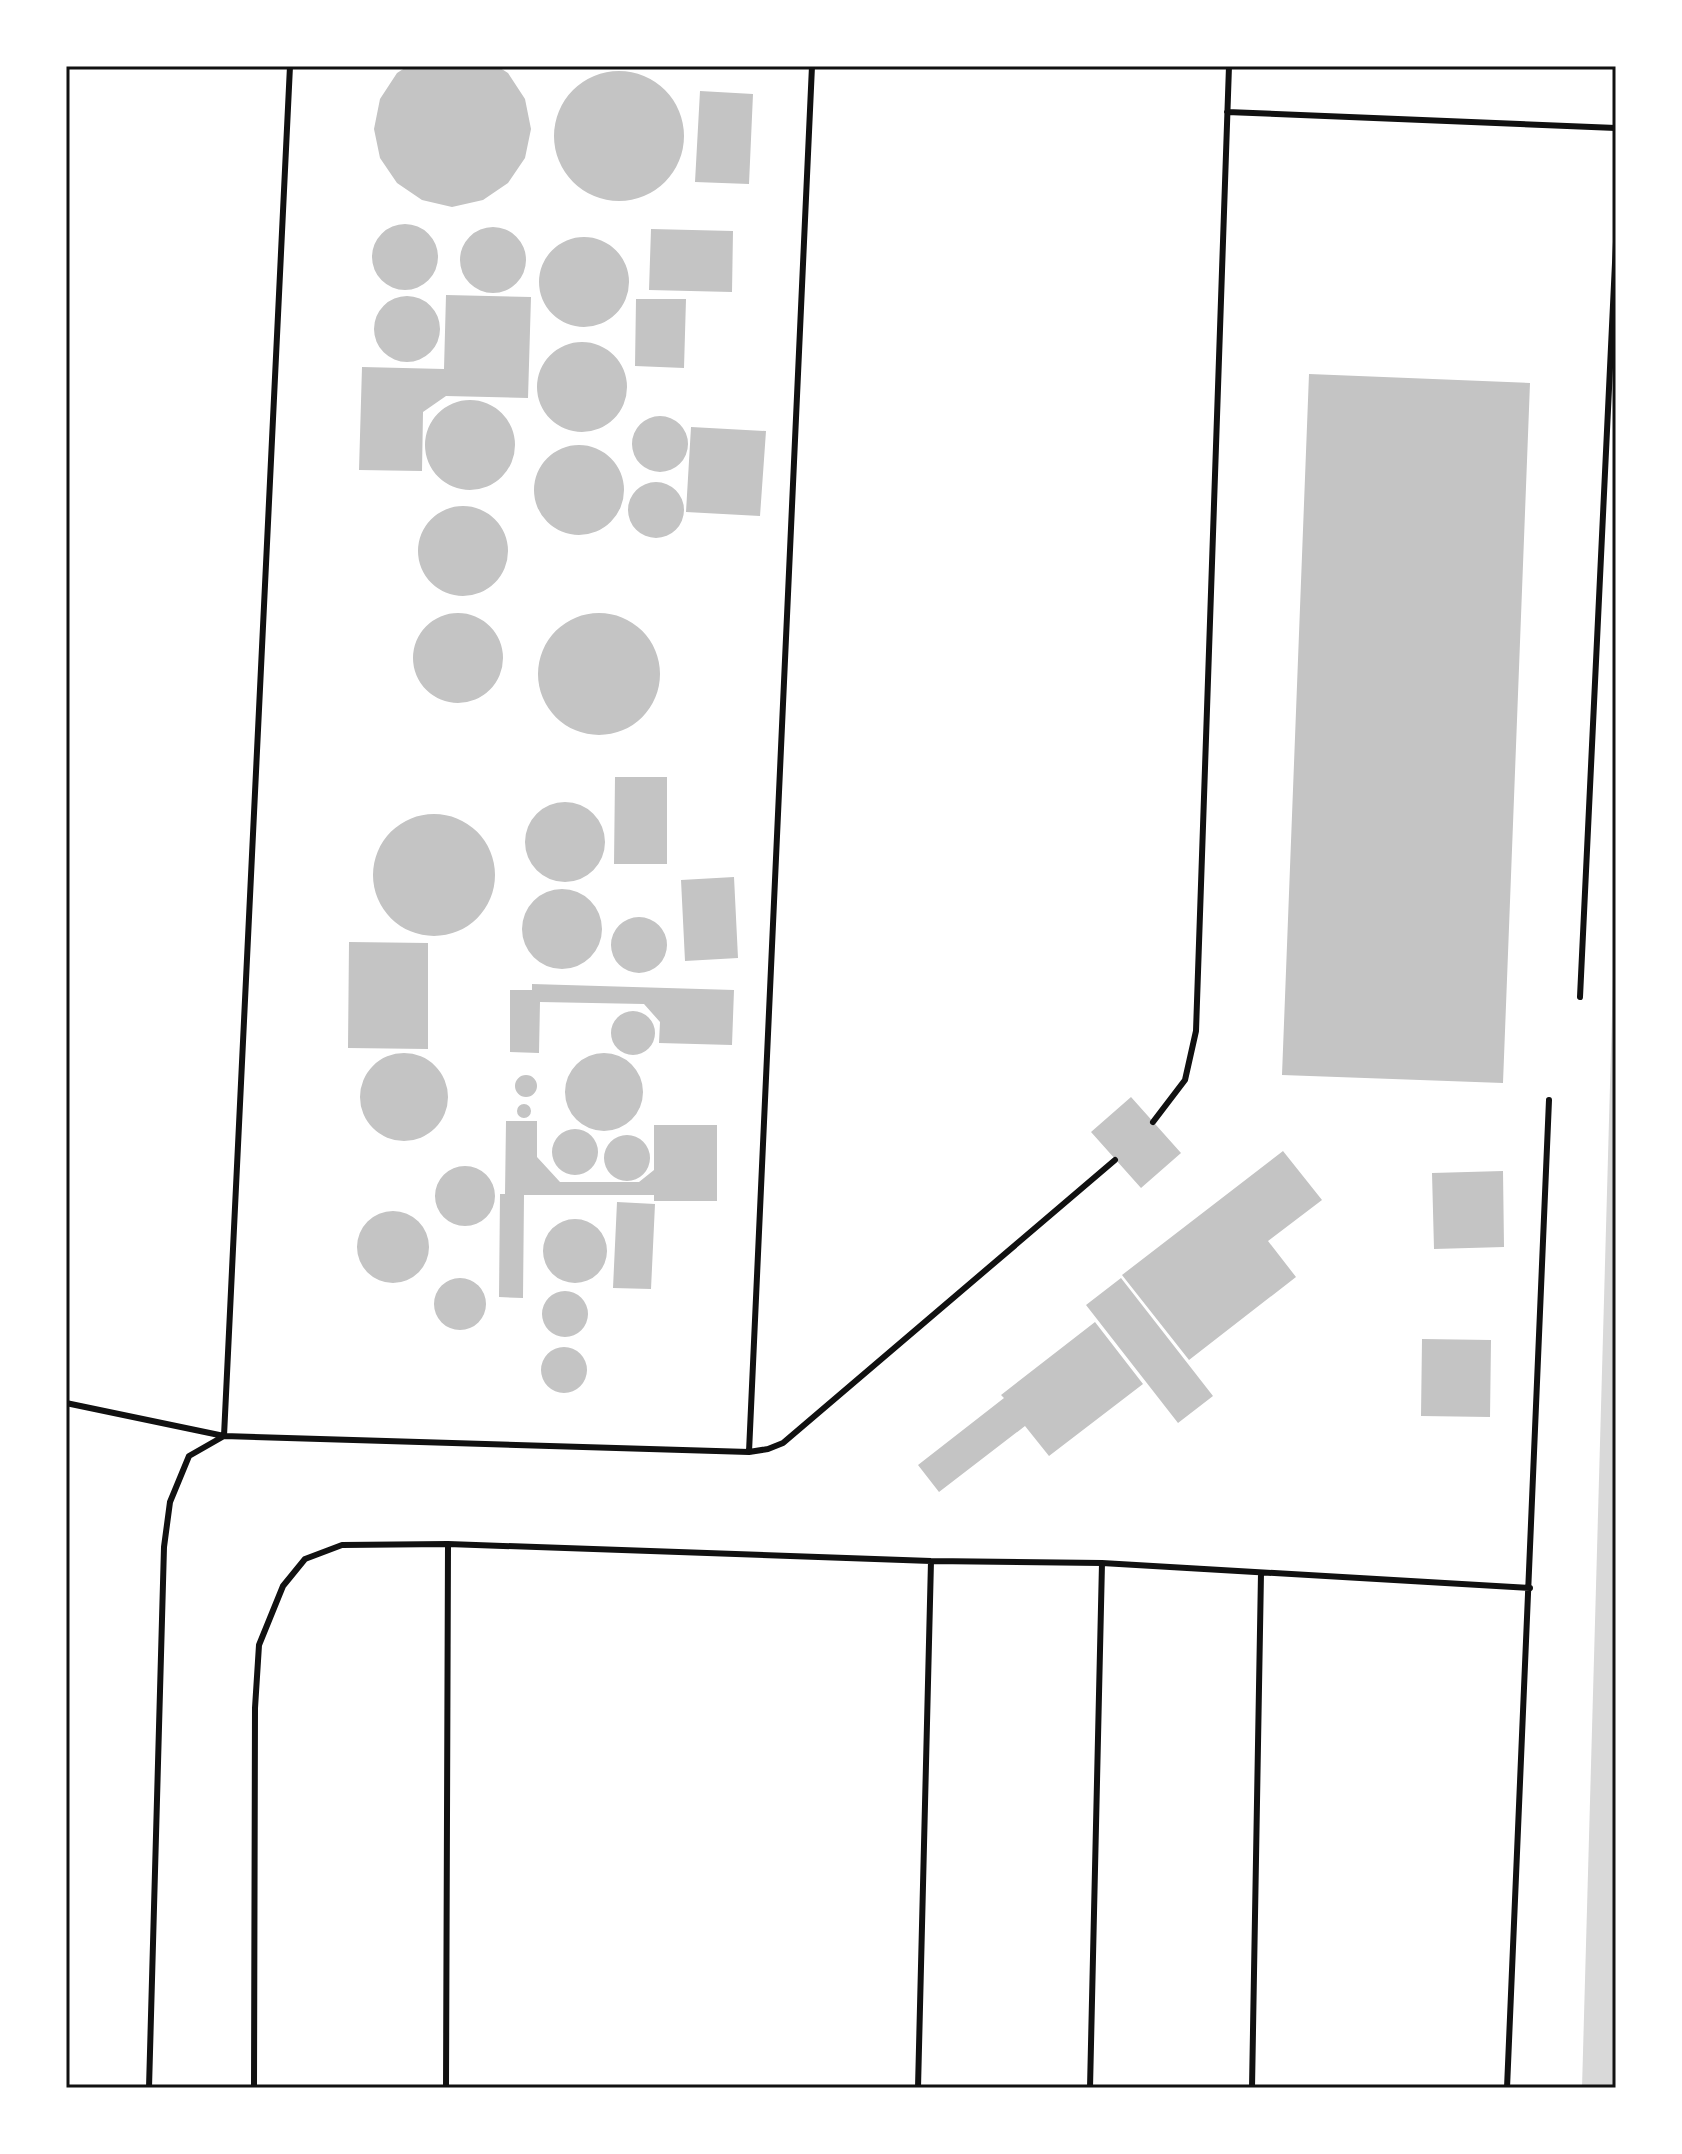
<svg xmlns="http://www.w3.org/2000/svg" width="1682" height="2154" font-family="Helvetica,sans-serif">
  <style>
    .water { fill: #d9d9d9 }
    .building { fill: #c4c4c4 }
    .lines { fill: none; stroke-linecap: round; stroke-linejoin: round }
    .service { stroke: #111; stroke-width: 6 }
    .neatline { fill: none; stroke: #111; stroke-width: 3 }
  </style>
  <rect width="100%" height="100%" fill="#fff"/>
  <path class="water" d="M1616,870V2088H1582Z"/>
  <path class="building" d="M408,66H497L508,73L525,99L531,129L525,158L508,183L483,200L452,207L422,200L397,183L380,158L374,129L380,99L397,73Z
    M554 136a65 65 0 1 1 130 0a65 65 0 1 1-130 0Z
    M700,91L753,94L749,184L695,182Z
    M372 257a33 33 0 1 1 66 0a33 33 0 1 1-66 0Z
    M460 260a33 33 0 1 1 66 0a33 33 0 1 1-66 0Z
    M651,229L733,231L732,292L649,290Z
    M539 282a45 45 0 1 1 90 0a45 45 0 1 1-90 0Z
    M446,295L531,297L528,398L446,396L423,412L422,471L359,470L362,367L444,369Z
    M374 329a33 33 0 1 1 66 0a33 33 0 1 1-66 0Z
    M636,299H686L684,368L635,366Z
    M537 387a45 45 0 1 1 90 0a45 45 0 1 1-90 0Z
    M1309,374L1530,383L1503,1083L1282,1075Z
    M425 445a45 45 0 1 1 90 0a45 45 0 1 1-90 0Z
    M632 444a28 28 0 1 1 56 0a28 28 0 1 1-56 0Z
    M691,427L766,431L760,516L686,512Z
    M534 490a45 45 0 1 1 90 0a45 45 0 1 1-90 0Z
    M628 510a28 28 0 1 1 56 0a28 28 0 1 1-56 0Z
    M418 551a45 45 0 1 1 90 0a45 45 0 1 1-90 0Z
    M413 658a45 45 0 1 1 90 0a45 45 0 1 1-90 0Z
    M538 674a61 61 0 1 1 122 0a61 61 0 1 1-122 0Z
    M615,777H667V864H614Z
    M525 842a40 40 0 1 1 80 0a40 40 0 1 1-80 0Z
    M373 875a61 61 0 1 1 122 0a61 61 0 1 1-122 0Z
    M734,877L738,958L685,961L681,880Z
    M522 929a40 40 0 1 1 80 0a40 40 0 1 1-80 0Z
    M611 945a28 28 0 1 1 56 0a28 28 0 1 1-56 0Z
    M349,942L428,943V1049L348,1048Z
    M532,984L734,990L732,1045L659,1043L660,1022L644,1004L540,1002L539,1053L510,1052V990H532Z
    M611 1033a22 22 0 1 1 44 0a22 22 0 1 1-44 0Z
    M360 1097a44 44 0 1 1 88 0a44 44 0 1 1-88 0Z
    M565 1092a39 39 0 1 1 78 0a39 39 0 1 1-78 0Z
    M515 1086a11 11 0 1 1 22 0a11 11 0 1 1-22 0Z
    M1131,1097L1181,1153L1141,1188L1091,1132Z
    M517 1111a7 7 0 1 1 14 0a7 7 0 1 1-14 0Z
    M506,1121H537V1157L560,1182H639L654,1170V1125H717V1201H654V1195H524L523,1298L499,1297L500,1194H505Z
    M552 1152a23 23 0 1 1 46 0a23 23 0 1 1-46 0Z
    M604 1158a23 23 0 1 1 46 0a23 23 0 1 1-46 0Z
    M1283,1151L1322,1200L1268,1241L1296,1277L1189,1360L1122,1275Z
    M435 1196a30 30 0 1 1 60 0a30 30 0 1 1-60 0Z
    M1503,1171L1504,1247L1434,1249L1432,1173Z
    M617,1202L655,1204L651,1289L613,1288Z
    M357 1247a36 36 0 1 1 72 0a36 36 0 1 1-72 0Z
    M543 1251a32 32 0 1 1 64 0a32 32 0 1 1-64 0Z
    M434 1304a26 26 0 1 1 52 0a26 26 0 1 1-52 0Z
    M1121,1278L1213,1396L1178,1423L1086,1305Z
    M542 1314a23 23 0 1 1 46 0a23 23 0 1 1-46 0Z
    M1095,1322L1143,1384L1049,1456L1025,1426L939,1492L918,1465L1004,1398L1001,1395Z
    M1422,1339L1491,1340L1490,1417L1421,1416Z
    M541 1370a23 23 0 1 1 46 0a23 23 0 1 1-46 0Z"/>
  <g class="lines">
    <path class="service" d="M1227,112L1616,128
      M1580,997L1616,242
      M1153,1122L1185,1080L1196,1031L1229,66
      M66,1403L224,1436L749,1452L768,1449L783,1443L1115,1160
      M749,1452L812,66
      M149,2088L164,1547L170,1502L189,1456L224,1436L290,66
      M254,2088L255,1708L259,1645L283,1586L305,1559L342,1545L448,1544L931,1561L1102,1563L1530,1588
      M446,2088L448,1544
      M918,2088L931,1561
      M1090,2088L1102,1563
      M1252,2088L1261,1573
      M1507,2088L1549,1100"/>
  </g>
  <rect width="1682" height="2154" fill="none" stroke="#ffffff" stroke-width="136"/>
  <rect x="68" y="68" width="1546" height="2018" class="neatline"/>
</svg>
